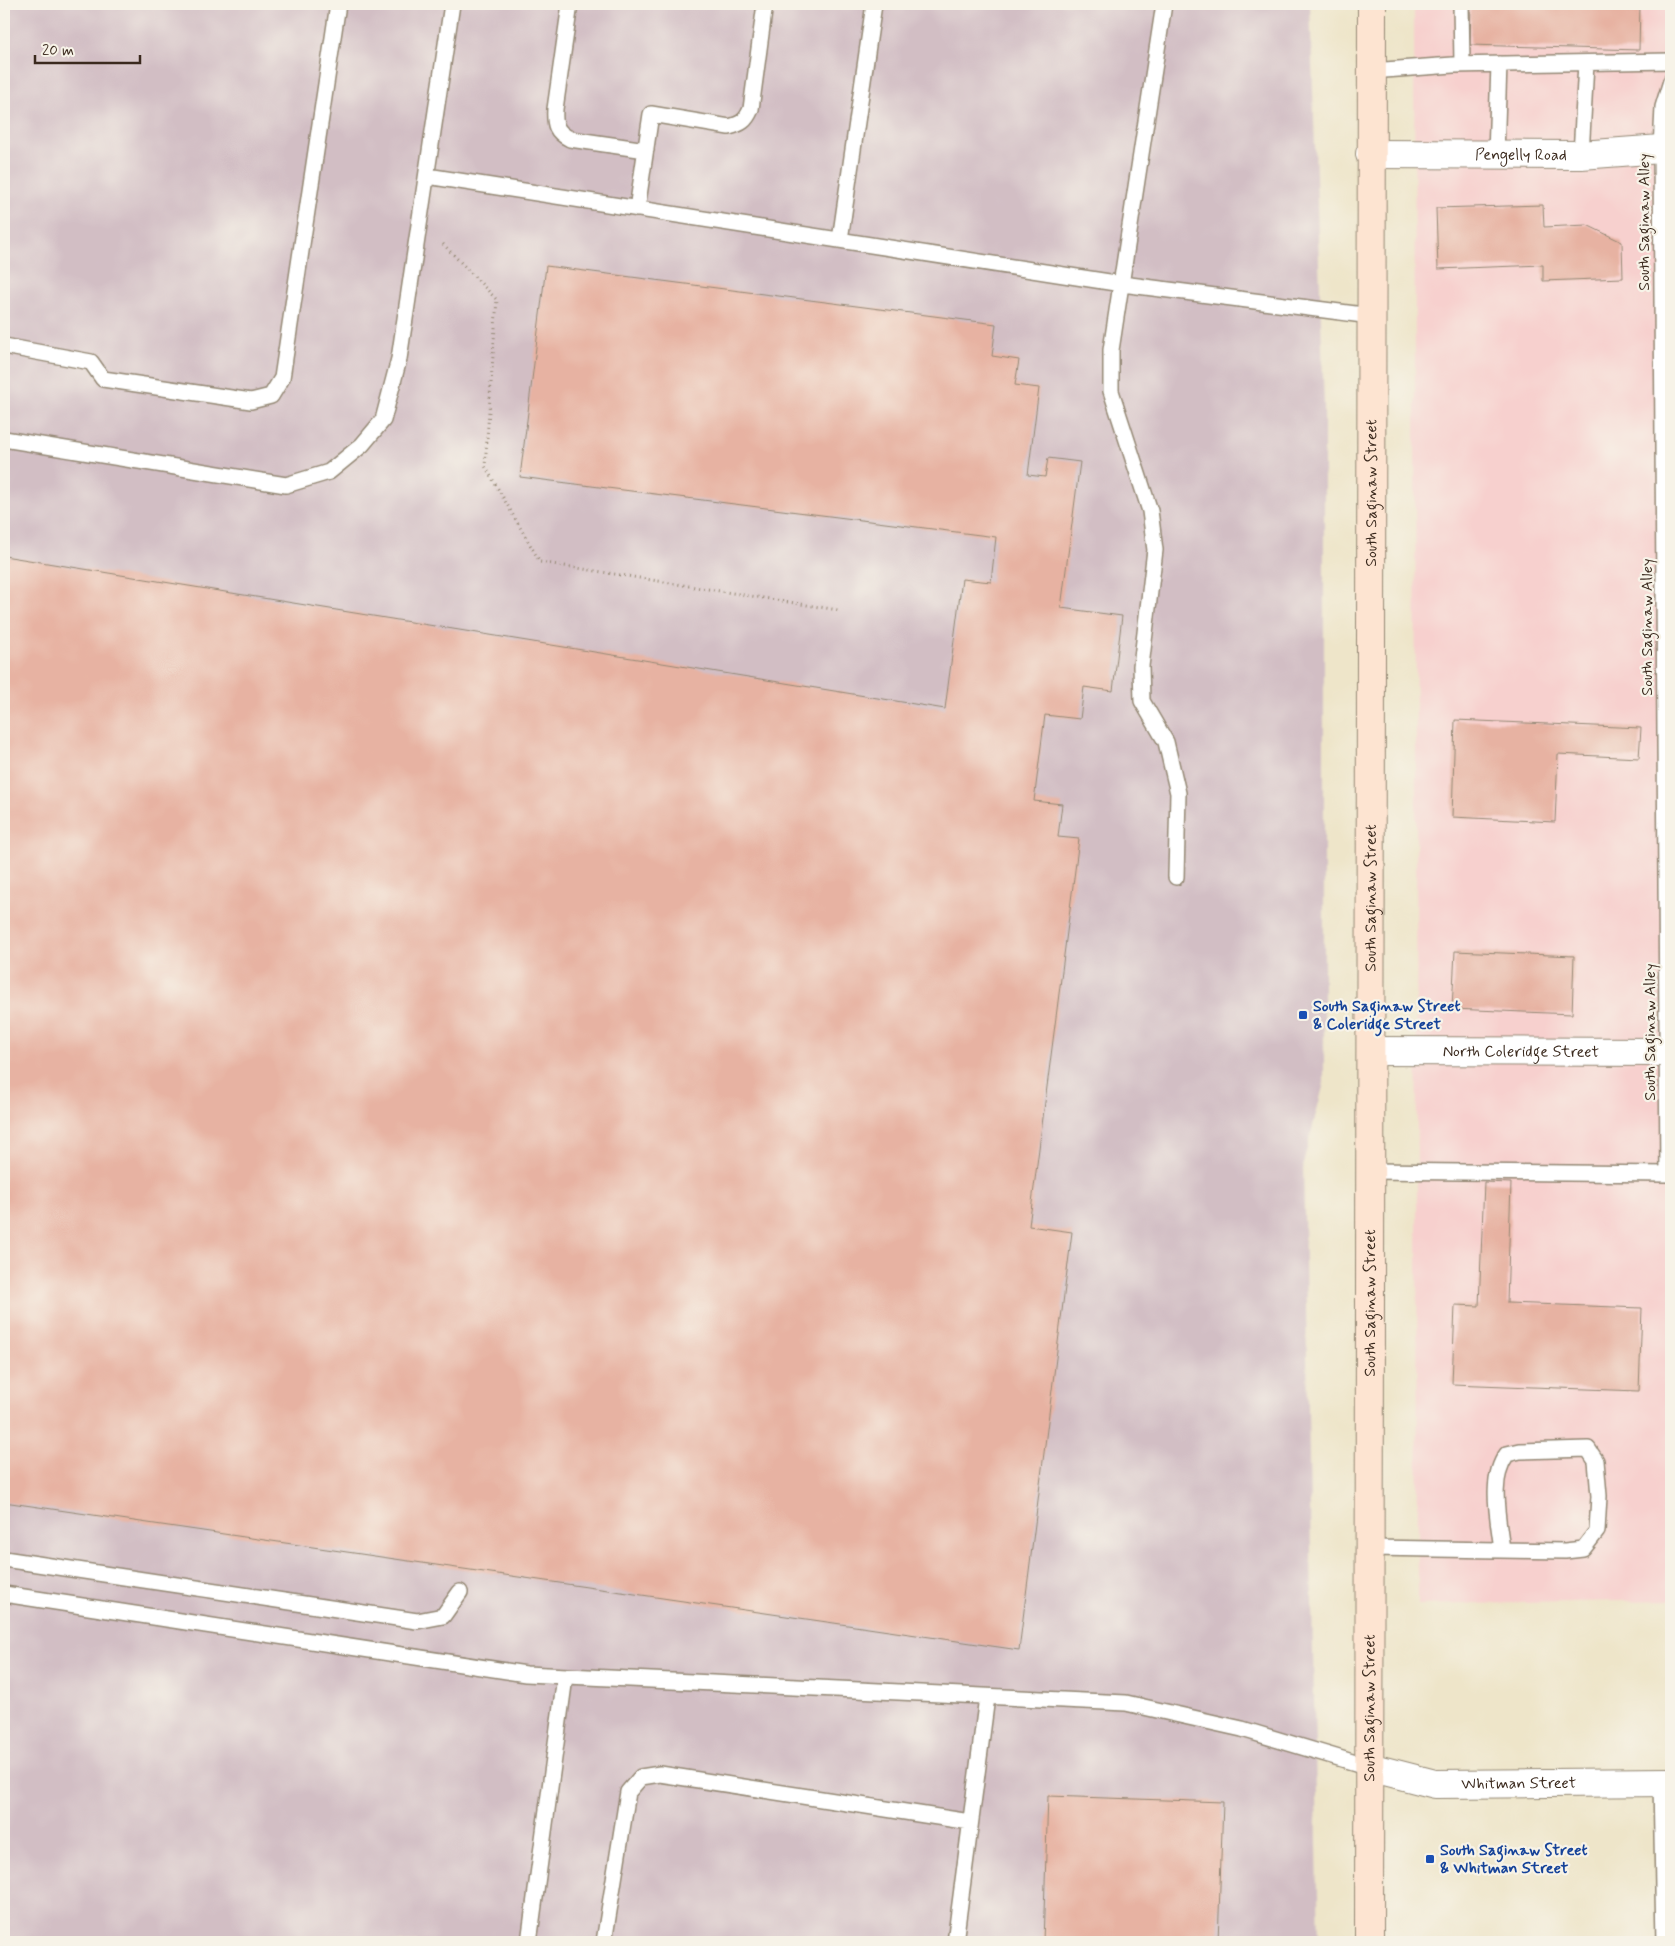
<svg xmlns="http://www.w3.org/2000/svg" width="1675" height="1946" font-family="Mynerve,sans-serif">
  <style>
    .built { fill: #f7d0ce }
    .industrial { fill: #d2bec4 }
    .building { fill: #e7b2a2 }
    .lines { fill: none; stroke-linecap: round; stroke-linejoin: round }
    .service-casing { stroke: #948874; stroke-width: 18 }
    .minor-casing { stroke: #948874; stroke-width: 30 }
    .secondary-casing { stroke: #948874; stroke-width: 30 }
    .path { stroke: #948874; stroke-width: 3; stroke-dasharray: 1 4; stroke-linecap: butt }
    .service { stroke: #fff; stroke-width: 15 }
    .minor { stroke: #fff; stroke-width: 28 }
    .secondary { stroke: #fde4d1; stroke-width: 28 }
    .transit-dot { fill: #1a4fb4; stroke: #f7f3e8; stroke-width: 2 }
    .labels { text-anchor: middle; dominant-baseline: central; stroke-width: 4.5; stroke-linejoin: round; paint-order: stroke }
    .street-label { font-size: 16px; fill: #3b2a1e; stroke: #f7f3e8 }
    .transit-label { font-size: 16px; font-weight: bold; fill: #164399; stroke: #f7f3e8; text-anchor: start }
  </style>
  <rect width="100%" height="100%" fill="#f7f3e8"/>
  <filter id="ink" filterUnits="userSpaceOnUse"><feTurbulence type="fractalNoise" baseFrequency=".02" numOctaves="2"/><feDisplacementMap in="SourceGraphic" scale="10" xChannelSelector="R" yChannelSelector="G"/><feConvolveMatrix kernelMatrix="1 2 1 2 8 2 1 2 1" color-interpolation-filters="sRGB"/></filter>
  <filter id="wash" filterUnits="userSpaceOnUse"><feTurbulence type="fractalNoise" baseFrequency=".0096" numOctaves="4" result="noise"/><feDisplacementMap in="SourceGraphic" scale="20" xChannelSelector="R" yChannelSelector="G"/><feGaussianBlur stdDeviation="1.12" result="paint"/><feColorMatrix in="noise" values="0 0 0 0 0 0 0 0 0 0 0 0 0 0 0 0 0 1.4 0 .05"/><feComposite in="paint" operator="in"/></filter>
  <g filter="url(#wash)">
    <rect width="100%" height="100%" fill="#eee5c9"/>
    <path class="built" d="M1414,4H1671V1600L1418,1605Z"/>
    <path class="industrial" d="M4,4H1310L1324,406V1083L1303,1164L1319,1942H4Z"/>
    <g id="blocks">
      <path class="building" d="M1471,4H1640L1639,50L1470,45Z
        M1543,205L1544,227L1587,225L1622,242L1623,278L1543,281V265L1438,269L1436,208Z
        M546,266L996,324L992,356L1019,360L1015,385L1039,388L1028,475L1045,477L1048,458L1080,462L1061,608L1122,616L1113,691L1084,687L1080,719L1045,715L1034,801L1062,804L1058,837L1079,839L1029,1226L1072,1232L1019,1650L4,1502V556L945,709L962,579L991,582L996,537L520,477Z
        M1455,720L1641,728L1639,758L1558,754L1555,822L1452,817Z
        M1455,951L1574,956L1572,1014L1452,1009Z
        M1484,1182L1511,1183L1507,1303L1642,1308L1639,1391L1452,1384L1455,1305L1479,1306Z
        M1048,1796L1223,1802L1218,1942H1043Z"/>
    </g>
  </g>
  <g filter="url(#ink)">
    <use href="#blocks" fill-opacity="0" stroke="#948874" stroke-width="1"/>
    <g class="lines">
      <defs>
        <path id="service" d="M570,4L555,109C554,125 556,132 570,139L646,150
          M1164,4L1111,350V391L1150,511L1155,550L1141,666L1142,701L1166,742L1178,793L1176,877
          M1461,4L1462,64
          M1371,71L1453,65L1671,61
          M1496,155L1499,64
          M1581,155L1586,63
          M427,176L1122,284L1371,316
          M637,209L651,114L729,127C741,124 746,121 751,109L765,4
          M840,240L874,4
          M4,346L91,362L103,379L251,401L271,396L282,378L338,4
          M4,439L286,485L329,472L362,445L383,420L399,359L452,4
          M1371,1171L1668,1174L1661,149L1663,107L1671,81
          M1370,1548L1565,1551L1583,1549L1597,1531L1599,1496L1596,1461L1588,1449L1520,1451L1507,1454C1488,1479 1499,1521 1502,1550
          M4,1559L417,1621L443,1616L460,1592
          M4,1594L526,1674L1126,1703L1242,1729L1369,1767
          M1661,1782L1664,1942
          M529,1942L565,1677
          M604,1942L628,1792L641,1777L660,1774L970,1822
          M955,1942L987,1697"/>
        <g id="minor">
          <path id="s1" d="M1370,154L1581,155L1661,149L1671,153"/>
          <path id="s2" d="M1371,1051L1671,1052"/>
          <path id="s3" d="M1369,1767L1435,1784L1671,1782"/>
        </g>
        <g id="secondary">
          <path id="s4" d="M1369,1942L1372,4"/>
        </g>
      </defs>
      <use href="#service" class="service-casing"/>
      <use href="#minor" class="minor-casing"/>
      <use href="#secondary" class="secondary-casing"/>
      <path class="path" d="M443,244L497,300L485,466L540,562L838,610"/>
      <use href="#service" class="service"/>
      <use href="#minor" class="minor"/>
      <use href="#secondary" class="secondary"/>
    </g>
  </g>
  <g class="transit-dot">
    <rect x="1298" y="1010" width="10" height="10" rx="2.5"/>
    <rect x="1425" y="1854" width="10" height="10" rx="2.5"/>
  </g>
  <g class="labels">
    <g class="street-label">
      <text stroke="none"><textPath href="#s1" startOffset="151">Pengelly Road</textPath></text>
      <text transform="translate(1644 222) rotate(-90)">South Saginaw Alley</text>
      <text stroke="none"><textPath href="#s4" startOffset="1449">South Saginaw Street</textPath></text>
      <text transform="translate(1647 627) rotate(-90)">South Saginaw Alley</text>
      <text stroke="none"><textPath href="#s4" startOffset="1044">South Saginaw Street</textPath></text>
      <text transform="translate(1650 1032) rotate(-90)">South Saginaw Alley</text>
      <text stroke="none"><textPath href="#s2" startOffset="150">North Coleridge Street</textPath></text>
      <text stroke="none"><textPath href="#s4" startOffset="639">South Saginaw Street</textPath></text>
      <text stroke="none"><textPath href="#s4" startOffset="234">South Saginaw Street</textPath></text>
      <text stroke="none"><textPath href="#s3" startOffset="152">Whitman Street</textPath></text>
    </g>
    <g class="transit-label">
      <text x="1313" y="1006">South Saginaw Street<tspan x="1313" dy="18">&amp; Coleridge Street</tspan></text>
      <text x="1440" y="1850">South Saginaw Street<tspan x="1440" dy="18">&amp; Whitman Street</tspan></text>
    </g>
  </g>
  <rect width="1675" height="1946" fill="none" stroke="#f7f3e8" stroke-width="20"/>
  <path d="M35 55v8h105v-8" fill="none" stroke="#3b2a1e" stroke-width="2.5"/>
  <text x="42" y="55" font-size="15" fill="#3b2a1e" stroke="#f7f3e8" stroke-width="4" paint-order="stroke">20 m</text>
</svg>
